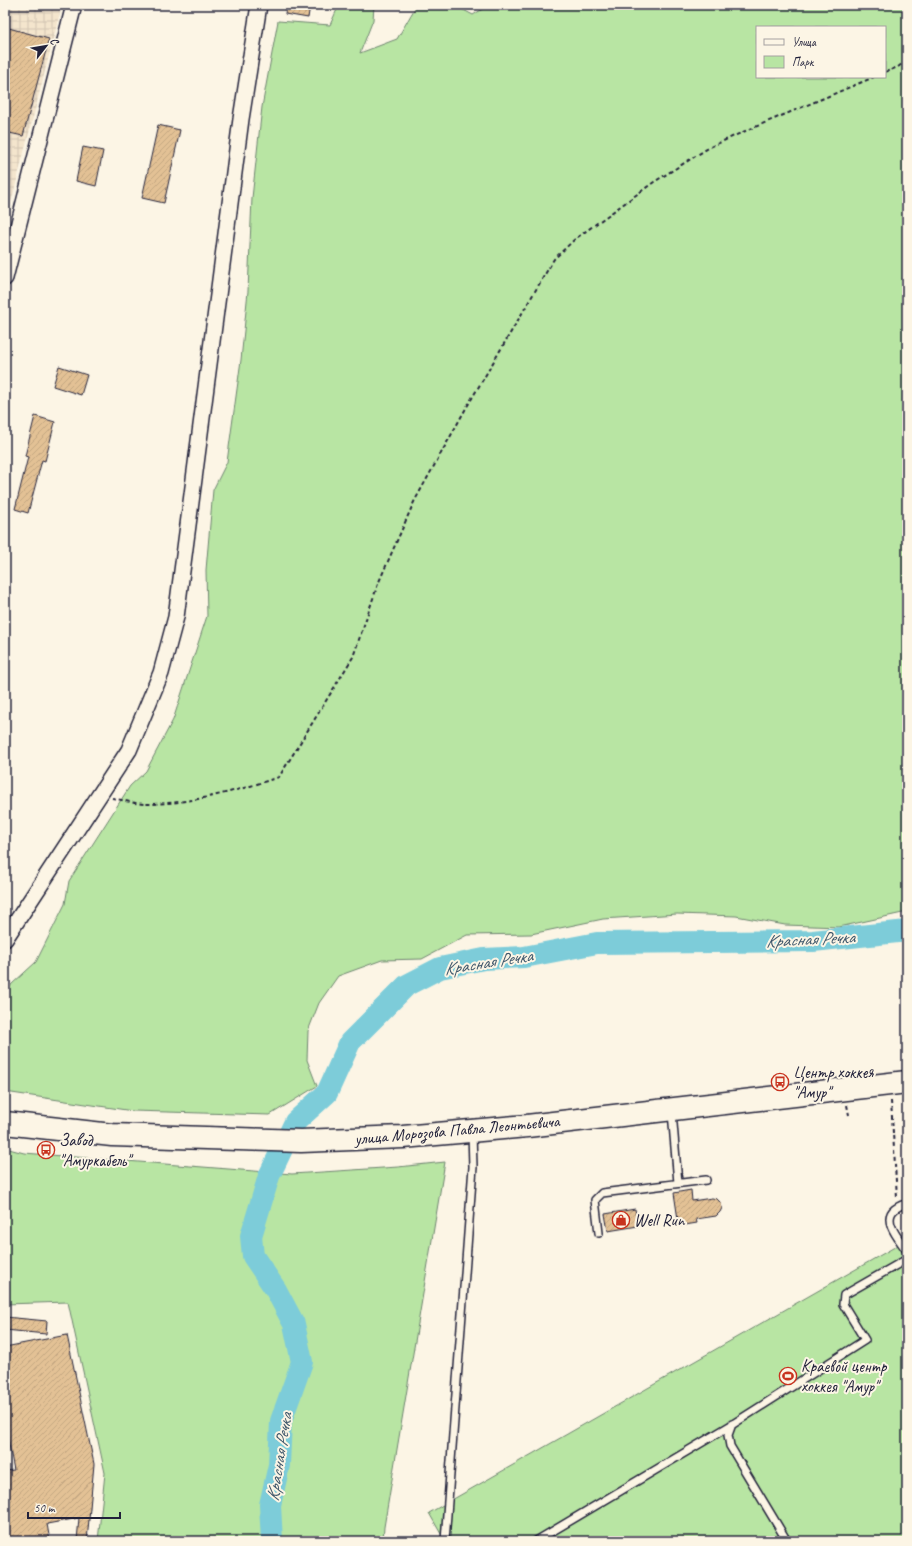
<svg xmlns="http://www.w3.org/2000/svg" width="912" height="1546" font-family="Caveat,sans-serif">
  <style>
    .industrial { fill: url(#industrial-grid) }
    .green { fill: #b8e5a3; stroke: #6d846f; fill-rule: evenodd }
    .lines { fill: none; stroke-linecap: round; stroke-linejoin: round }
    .river { stroke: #7dccd9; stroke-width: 22 }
    .building { fill: url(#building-hatch); stroke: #22223b }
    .lane-casing { stroke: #22223b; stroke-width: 10 }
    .street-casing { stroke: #22223b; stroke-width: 18 }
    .primary-casing { stroke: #22223b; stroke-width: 25 }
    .path { stroke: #22223b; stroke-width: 2; stroke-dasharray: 4 3; stroke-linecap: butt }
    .lane { stroke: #fcf5e5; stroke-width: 7 }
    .street { stroke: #fcf5e5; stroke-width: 15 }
    .primary { stroke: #fcf5e5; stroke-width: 22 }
    .labels { text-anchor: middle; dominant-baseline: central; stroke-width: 4; stroke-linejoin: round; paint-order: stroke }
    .poi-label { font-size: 17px; fill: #22223b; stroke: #fcf5e5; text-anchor: start }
    .street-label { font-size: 17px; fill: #22223b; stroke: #fcf5e5 }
    .water-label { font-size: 18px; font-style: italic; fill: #3d556a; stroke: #fcf5e5 }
  </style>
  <defs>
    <pattern id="industrial-grid" width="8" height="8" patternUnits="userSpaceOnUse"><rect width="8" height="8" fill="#f4e5cd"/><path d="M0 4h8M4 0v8" fill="none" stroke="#d1c4b1"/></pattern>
    <pattern id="building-hatch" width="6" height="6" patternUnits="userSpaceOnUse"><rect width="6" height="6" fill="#e3c195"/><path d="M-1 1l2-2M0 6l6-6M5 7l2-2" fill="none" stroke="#c2a681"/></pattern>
  </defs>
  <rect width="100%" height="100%" fill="#fcf5e5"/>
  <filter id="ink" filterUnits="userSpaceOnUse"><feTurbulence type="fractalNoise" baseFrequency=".025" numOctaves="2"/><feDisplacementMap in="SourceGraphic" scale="8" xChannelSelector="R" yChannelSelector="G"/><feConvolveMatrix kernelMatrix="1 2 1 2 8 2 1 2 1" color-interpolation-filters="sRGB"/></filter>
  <g filter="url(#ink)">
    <path class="industrial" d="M5,5H62L5,226Z"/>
    <path class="green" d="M339,5H374L373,20L360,53L397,39L415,8L427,5H454L473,15L489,5H907V912L839,927L785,925L736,916L677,914L603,919L531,934L467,935L422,959L382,960L338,976L319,1003L308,1031L307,1060L317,1086L270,1115L133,1111L5,1092V993L12,984L36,962L65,904L69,881L130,786L146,771L173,720L207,616L206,570L213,490L227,462L241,360L248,291L252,198L262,107L278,21L330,25ZM757,27H885V77H757Z
      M5,1148L24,1153L292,1174L398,1167L445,1162L384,1527L383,1541H98L105,1473L68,1302L5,1304Z
      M907,1240V1541H445L429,1513Z"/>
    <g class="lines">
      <path class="river" d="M272,1541L270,1505L279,1465L281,1421L302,1362L294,1324L276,1290L253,1256L251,1236L269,1176L295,1122L327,1093L350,1042L407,985L440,968L484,959L524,957L597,943L813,941L907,931"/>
    </g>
    <path class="building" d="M286,5H310L308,18L285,14Z
      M5,27L49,39L23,136L5,132Z
      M158,125L180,130L164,203L142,198Z
      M83,147L103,151L96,186L76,181Z
      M59,366L87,375L81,395L53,386Z
      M35,416L55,422L45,461L42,460L28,513L15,509L28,457L25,456Z
      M691,1190L692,1201L712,1198L717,1199L721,1203L722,1208L720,1212L716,1216L696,1219L697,1223L679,1226L674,1193Z
      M635,1209L638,1226L608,1231L605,1214Z
      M5,1317L47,1321L46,1334L5,1330Z
      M67,1335L94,1464L87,1541H77L79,1518L47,1524L50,1541H5V1471L14,1470L5,1424V1347Z"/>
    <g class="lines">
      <defs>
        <path id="lane" d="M672,1112L678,1183
          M907,1204C902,1204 899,1206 895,1209C881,1220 900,1240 907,1251
          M599,1233L595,1200L602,1193L706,1180
          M732,1424L728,1435L730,1446L787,1541
          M445,1541L473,1167L472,1132
          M536,1541L733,1424L865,1340L843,1304L844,1295L907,1259"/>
        <path id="street" d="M5,278L74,5
          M5,939L129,750L161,673L176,617L241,119L259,5"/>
        <path id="primary" d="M5,1123L112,1135L301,1141L403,1137L527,1126L907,1082"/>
      </defs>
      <use href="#lane" class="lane-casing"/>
      <use href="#street" class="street-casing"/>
      <use href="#primary" class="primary-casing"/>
      <path class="path" d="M885,72L898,67L907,60
        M112,798C123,800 135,804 146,804C192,804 236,791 279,777L353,657L378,584L414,502L465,410L554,259L575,239L654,182L710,147L743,132L874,77
        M891,1101L897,1197
        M847,1105L849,1115"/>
      <use href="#lane" class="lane"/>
      <use href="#street" class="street"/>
      <use href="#primary" class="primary"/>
    </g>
  </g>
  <defs>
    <symbol id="bus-ring" viewBox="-11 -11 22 22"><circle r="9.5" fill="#fcf5e5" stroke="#c8321e" stroke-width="1.5"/><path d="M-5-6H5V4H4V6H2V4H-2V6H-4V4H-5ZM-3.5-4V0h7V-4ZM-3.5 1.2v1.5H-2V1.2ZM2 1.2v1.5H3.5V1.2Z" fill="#c8321e"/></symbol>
    <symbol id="shop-ring" viewBox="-11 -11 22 22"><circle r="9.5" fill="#fcf5e5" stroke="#c8321e" stroke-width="1.5"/><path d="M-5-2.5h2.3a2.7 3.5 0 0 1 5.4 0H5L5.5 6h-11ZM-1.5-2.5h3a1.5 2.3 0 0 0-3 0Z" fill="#c8321e"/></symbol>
    <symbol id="stadium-ring" viewBox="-11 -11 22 22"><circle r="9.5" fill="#fcf5e5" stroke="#c8321e" stroke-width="1.5"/><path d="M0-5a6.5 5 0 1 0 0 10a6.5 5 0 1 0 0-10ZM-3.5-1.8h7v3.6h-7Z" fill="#c8321e"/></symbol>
  </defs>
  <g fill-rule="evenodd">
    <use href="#bus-ring" x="770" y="1072" width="20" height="20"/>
    <use href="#bus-ring" x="36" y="1140" width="20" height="20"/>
    <use href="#shop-ring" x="611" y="1210" width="20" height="20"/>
    <use href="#stadium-ring" x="778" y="1366" width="20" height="20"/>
  </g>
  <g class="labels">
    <g class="poi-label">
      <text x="793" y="1072">Центр хоккея<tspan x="793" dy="20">"Амур"</tspan></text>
      <text x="59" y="1140">Завод<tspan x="59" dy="20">"Амуркабель"</tspan></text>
      <text x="634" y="1220">Well Run</text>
      <text x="801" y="1366">Краевой центр<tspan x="801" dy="20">хоккея "Амур"</tspan></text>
    </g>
    <g class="street-label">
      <text transform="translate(457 1130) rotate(-5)">улица Морозова Павла Леонтьевича</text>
    </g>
    <g class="water-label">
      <text transform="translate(810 939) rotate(-3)">Красная Речка</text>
      <text transform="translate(488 962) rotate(-9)">Красная Речка</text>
      <text transform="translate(279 1457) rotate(-81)">Красная Речка</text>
    </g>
  </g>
  <rect width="912" height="1546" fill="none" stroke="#fcf5e5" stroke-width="20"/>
  <rect x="10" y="10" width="892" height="1526" fill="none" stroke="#22223b" stroke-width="1.5" filter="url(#ink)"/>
  <rect x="756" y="26" width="130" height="52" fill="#fcf5e5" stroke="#a5a1a1"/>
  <rect x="764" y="39" width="20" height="6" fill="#fcf5e5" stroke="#a5a1a1"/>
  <text x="792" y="46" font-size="12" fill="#22223b">Улица</text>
  <rect x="764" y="56" width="20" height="12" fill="#b8e5a3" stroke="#a5a1a1"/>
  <text x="792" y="66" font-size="12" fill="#22223b">Парк</text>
  <g transform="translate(46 46) rotate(59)" stroke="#fcf5e5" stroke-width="3" paint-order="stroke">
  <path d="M0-3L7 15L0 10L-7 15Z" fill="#22223b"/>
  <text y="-6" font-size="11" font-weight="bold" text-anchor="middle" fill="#22223b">С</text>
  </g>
  <path d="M28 1512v6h92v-6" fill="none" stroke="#22223b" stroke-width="2"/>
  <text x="34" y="1512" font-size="12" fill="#22223b" stroke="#fcf5e5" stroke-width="3" paint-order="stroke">50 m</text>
</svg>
